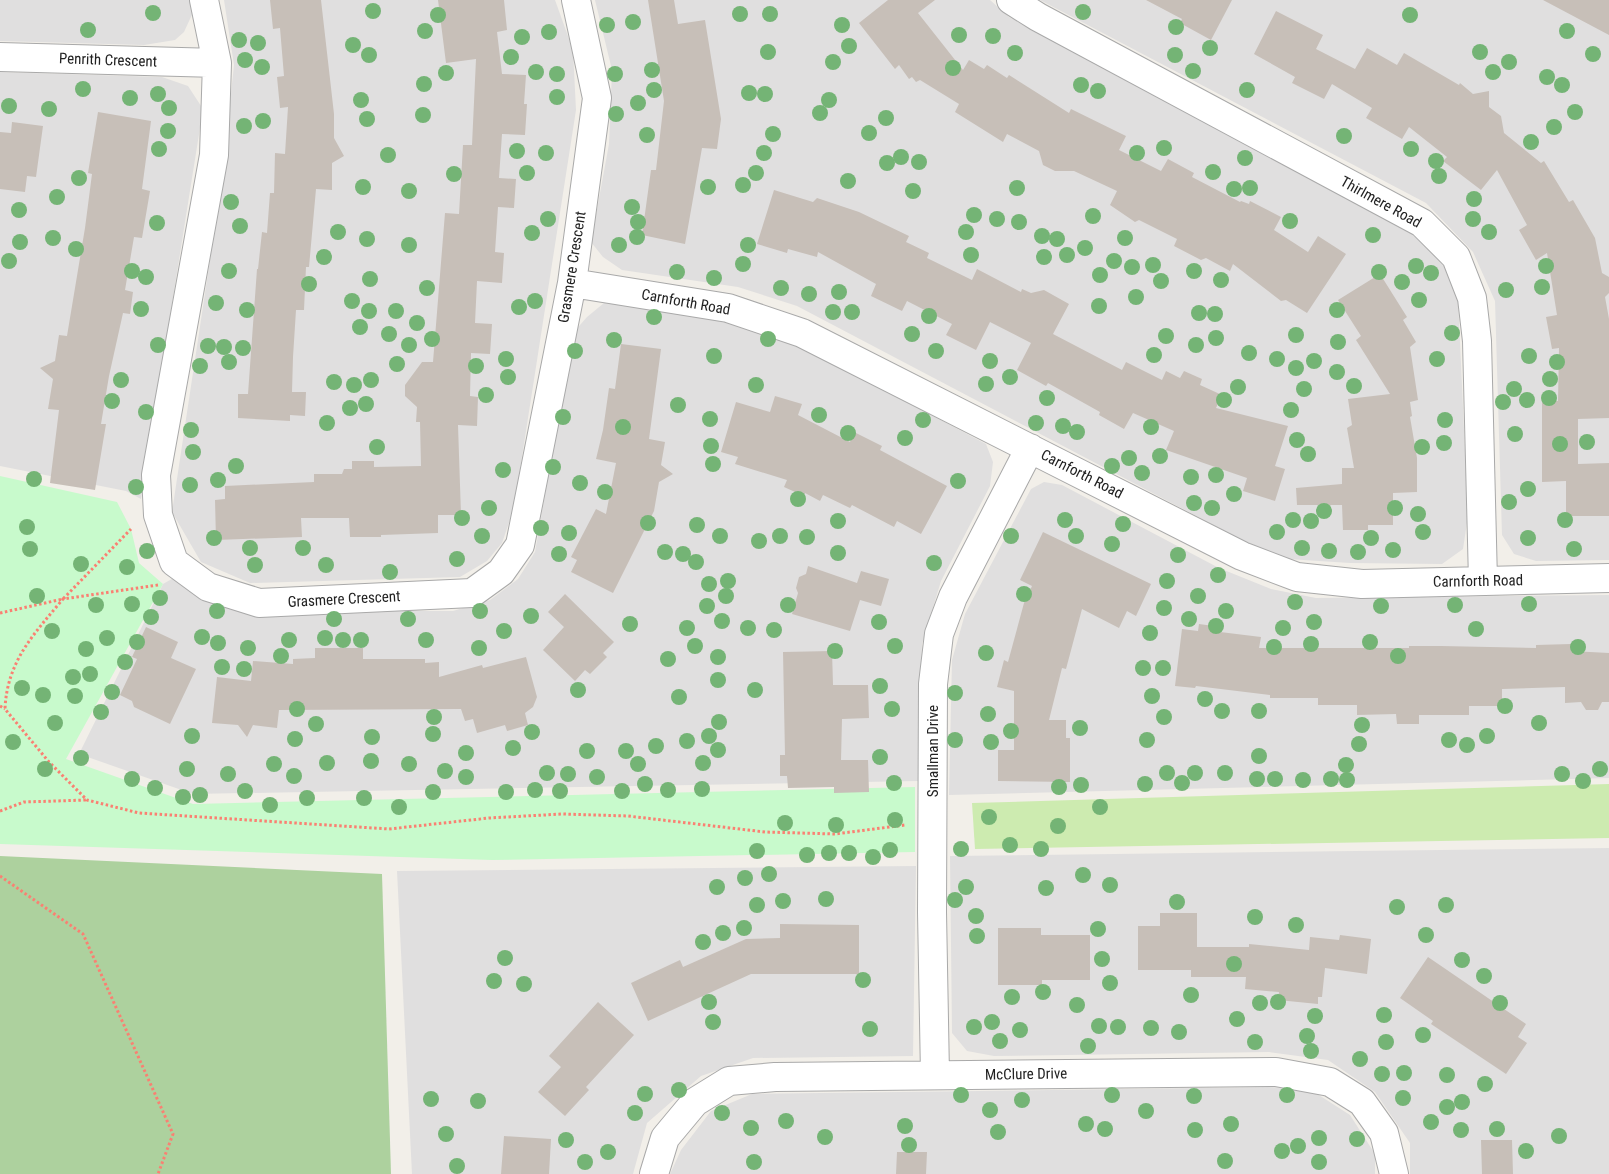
<svg xmlns="http://www.w3.org/2000/svg" width="1609" height="1174" font-family="'Roboto Condensed',sans-serif">
  <style>
    .residential { fill: #e0dfdf }
    .grass { fill: #cdebb0 }
    .forest { fill: #add19e }
    .park { fill: #c8facc }
    .building { fill: #c7bfb8 }
    .lines { fill: none; stroke-linecap: round; stroke-linejoin: round }
    .minor-casing { stroke: #a9a9a9; stroke-width: 30 }
    .path { stroke: #fa8072; stroke-width: 3; stroke-dasharray: 2.5 2.5; stroke-linecap: butt }
    .minor { stroke: #fff; stroke-width: 28 }
    .tree { fill: #74b475 }
    .labels { text-anchor: middle; dominant-baseline: central; stroke-width: 4; stroke-linejoin: round; paint-order: stroke }
    .street-label { font-size: 15px; fill: #222; stroke: #fff }
  </style>
  <rect width="100%" height="100%" fill="#f2efe9"/>
  <path class="residential" d="M0,0H192L195,8L184,32L175,40L144,45L0,41Z
    M224,0H555L573,50L576,110L514,508L502,543L487,561L460,577L250,583L201,562L172,512L221,187L234,65Z
    M595,0H990L1009,17L1401,225L1428,246L1447,270L1458,299L1468,516L1463,549L1442,564L1350,563L1288,559L1242,540L797,306L738,287L622,270L603,257L591,242L609,144L612,70Z
    M1040,0H1609V560L1536,561L1514,554L1502,535L1495,301L1473,252L1426,203Z
    M0,72L162,77L188,86L203,109L141,499L126,491L0,466Z
    M604,303L637,306L755,327L799,345L986,444L993,462L990,486L941,581L922,644L918,781L193,794L79,754L163,584L177,576L248,611H453L490,600L518,579L535,552L573,333L587,317Z
    M1044,482L1062,485L1219,568L1271,589L1316,598L1609,595V778L949,795L952,660L965,614L1031,489Z
    M1609,848V1174H1410V1143L1375,1092L1328,1060L1269,1052L994,1056L967,1051L952,1033L950,856Z
    M916,866L913,1056L753,1058L701,1076L647,1123L633,1174H412L397,871Z
    M1269,1087L1311,1090L1350,1115L1375,1154V1174H670L681,1150L711,1111L752,1094Z"/>
  <path class="grass" d="M1609,784V838L975,849L972,803Z"/>
  <path class="forest" d="M0,856L382,874L391,1174H0Z"/>
  <path class="park" d="M0,476L117,502L131,529L139,563L163,584L66,759L193,804L915,787V852L492,860L0,844Z"/>
  <path class="building" d="M270,0H321L334,114V138L344,156L332,163V190L316,189L309,267H306L304,310H296L293,357L292,392H306L305,416L290,415V421L238,418V394H248L257,269H258L262,232L267,233L270,193H274L275,153L285,154L288,107L280,108L277,77L284,76L280,28L273,29Z
    M438,0H504L507,30L497,32L502,74L526,75L524,104H527L525,135L502,134L499,178L516,179L514,208L498,207L495,252L504,253L502,283L477,281L475,323L492,324L490,354L471,353L470,396L478,397L477,426L458,425L461,515H438V533L381,535V537H350L349,518H301L302,537L216,540L215,500L225,499V486L314,482V474H342L344,469H352V461H374V467L421,466L420,422H416L417,407L405,396V385L422,362H433L445,213L459,214L463,145H472L476,59L446,63Z
    M648,0H674L678,24L705,20L721,119L717,149L702,148L685,244L642,235L651,170H656L664,101Z
    M888,0H935L918,13L963,70L969,60L984,69L987,65L1007,78L1009,75L1069,113L1071,109L1126,136L1119,150L1161,171L1168,159L1194,173L1192,177L1240,202L1241,201L1249,204L1250,201L1281,217L1274,230L1308,252L1318,236L1346,254L1307,313L1286,300L1281,301L1233,264L1230,271L1206,258L1201,260L1174,246L1177,239L1139,220L1135,222L1110,205L1117,191L1074,171H1055L1043,165L1039,151L1007,134L1003,142L955,112L959,104L920,80L916,82L912,77L909,79L899,65L895,69L859,23Z
    M1146,0H1232L1211,40L1180,23L1182,19Z
    M1543,0H1609V35Z
    M1276,11L1323,35L1316,49L1355,69L1367,48L1397,65L1404,53L1459,85L1460,83L1473,94L1489,91V107L1501,116L1504,133L1541,163L1544,161L1569,202L1573,200L1595,238L1602,273L1609,277V293L1605,297L1609,319V418L1578,419V464L1609,463V516H1566V481L1542,482V401H1558L1559,348L1552,349L1546,317L1557,315L1547,253L1536,260L1519,230L1527,225L1497,170L1481,190L1443,161L1447,157L1409,127L1402,139L1366,118L1372,108L1332,84L1324,99L1292,83L1295,77L1254,54Z
    M98,112L151,121L142,189L150,191L142,238L134,237L125,290L133,292L130,314L123,313L109,376L101,424H106L95,490L50,483L59,410L48,409L53,379L40,368L55,361L59,335L67,336L85,228L92,174L88,173Z
    M12,122L43,126L36,177L27,176L25,192L0,189V132L11,133Z
    M774,190L813,202L817,198L859,212L909,236L906,242L929,253L927,258L972,280L977,269L1021,292L1022,289L1031,293L1044,290L1069,304L1053,334L1122,370L1126,362L1162,380L1166,371L1180,378L1184,371L1202,379L1200,385L1222,395L1216,408L1288,426L1275,466L1285,469L1275,501L1243,491L1247,478L1166,450L1174,431L1133,413L1124,429L1099,415L1100,412L1048,383L1046,386L1017,370L1031,343L990,322L976,350L946,335L952,324L907,301L902,311L871,296L876,284L818,252L817,257L788,249L787,253L757,244Z
    M1380,274L1407,317L1403,320L1416,342L1410,347L1418,400L1410,402L1412,416L1410,417L1417,458V492L1393,493V525H1368V530H1343L1342,505H1297L1296,488L1342,484V468H1354L1347,428L1352,425L1348,399L1390,394L1356,340L1361,336L1338,300Z
    M621,344L661,349L649,439L665,442L661,465L673,474L659,482L654,511L613,593L571,572L577,560L571,557L596,509L606,514L616,463L596,459L603,430L609,388L615,389Z
    M775,396L802,404L798,415L850,442L854,432L882,446L880,450L947,486L921,534L897,521L894,527L852,505L850,508L823,495L820,501L805,493L804,496L784,487L787,480L735,464L738,457L721,452L736,402L770,412Z
    M1043,532L1151,584L1136,616L1127,611L1119,628L1082,609L1066,669L1062,668L1049,720H1066V738H1070V782L998,781V750H1014V691L997,687L1004,660L1008,662L1024,603L1032,586L1020,580Z
    M808,566L857,583L861,571L889,579L881,606L860,600L850,631L792,614L798,593L796,588L799,577L806,574Z
    M565,594L614,642L603,653L607,657L590,674L585,670L575,681L543,650L564,627L548,612Z
    M1199,624L1221,627L1220,632L1261,637L1259,648H1409V646H1441L1536,648V645L1571,644V651L1609,653V702H1602L1598,710H1586L1581,702L1565,703V687L1502,689V706H1469V715H1419V724H1397L1396,714L1357,715V705H1318V698H1270V695L1196,686L1195,688L1175,686L1182,629L1198,631Z
    M146,627L178,642L171,658L196,669L170,724L134,707L132,701L120,695L137,659L132,657Z
    M315,648H363V659H425V663L439,662V677L482,665L483,668L526,657L537,697L533,707L525,713L528,725L507,731L505,725L477,733L473,719L465,721L461,709L279,710L277,728L253,725L247,737L238,725L212,723L217,677L251,681L253,661L293,664V659L315,658Z
    M832,651L833,685H868L869,718L842,719L841,760H868L869,792L834,793V787L788,788L787,776H780V755H785L783,652Z
    M1160,913H1197V947H1249V944L1309,950L1310,937L1339,940L1340,935L1371,939L1367,974L1325,968L1322,997H1318V1004L1278,1000L1279,992L1245,989L1246,977H1191V970H1138V926H1160Z
    M780,924L859,925V974H751L648,1021L631,983L680,960L683,967L746,939L780,938Z
    M998,928H1041V935H1090V980H1042V985H998Z
    M1428,957L1526,1024L1518,1037L1527,1043L1506,1074L1431,1024L1433,1021L1400,998Z
    M598,1002L634,1035L586,1087L589,1090L565,1116L538,1092L561,1067L549,1056Z
    M504,1136L551,1139L549,1174H501Z
    M1481,1140H1512L1513,1174H1482Z
    M897,1152H927L926,1174H896Z"/>
  <g class="lines">
    <defs>
      <path id="minor" d="M204,0L217,63L214,155L156,475L158,515L174,562L208,587L259,603L472,593L501,572L520,545L572,283L597,98L576,0
        M1011,0L1038,17L1422,223L1456,257L1472,298L1477,341L1483,581
        M0,57L217,63
        M572,283L728,308L802,333L1242,556L1297,577L1362,584L1609,578
        M935,1075L932,912L933,684L939,634L953,597L1030,448
        M654,1174L665,1138L695,1102L729,1081L775,1077L1276,1072L1330,1082L1362,1102L1384,1133L1394,1174"/>
    </defs>
    <use href="#minor" class="minor-casing"/>
    <path class="path" d="M158,585L63,599C34,634 7,661 5,709L49,762L87,800L139,813L389,829L489,818L562,814L628,816L765,832L835,834L905,825
      M0,613L63,599L131,529
      M0,706L5,709
      M0,811L24,802L87,800
      M0,876L83,934L173,1134L158,1174"/>
    <use href="#minor" class="minor"/>
  </g>
  <g class="tree">
    <circle cx="373" cy="11" r="8"/>
    <circle cx="1083" cy="12" r="8"/>
    <circle cx="153" cy="13" r="8"/>
    <circle cx="740" cy="14" r="8"/>
    <circle cx="770" cy="14" r="8"/>
    <circle cx="438" cy="15" r="8"/>
    <circle cx="1410" cy="15" r="8"/>
    <circle cx="633" cy="22" r="8"/>
    <circle cx="607" cy="25" r="8"/>
    <circle cx="842" cy="25" r="8"/>
    <circle cx="1176" cy="27" r="8"/>
    <circle cx="88" cy="30" r="8"/>
    <circle cx="425" cy="31" r="8"/>
    <circle cx="1567" cy="31" r="8"/>
    <circle cx="549" cy="32" r="8"/>
    <circle cx="959" cy="35" r="8"/>
    <circle cx="993" cy="36" r="8"/>
    <circle cx="522" cy="37" r="8"/>
    <circle cx="239" cy="40" r="8"/>
    <circle cx="258" cy="43" r="8"/>
    <circle cx="353" cy="45" r="8"/>
    <circle cx="849" cy="46" r="8"/>
    <circle cx="1210" cy="48" r="8"/>
    <circle cx="768" cy="52" r="8"/>
    <circle cx="1480" cy="52" r="8"/>
    <circle cx="1015" cy="53" r="8"/>
    <circle cx="1593" cy="54" r="8"/>
    <circle cx="369" cy="55" r="8"/>
    <circle cx="1175" cy="55" r="8"/>
    <circle cx="511" cy="57" r="8"/>
    <circle cx="245" cy="60" r="8"/>
    <circle cx="833" cy="62" r="8"/>
    <circle cx="1509" cy="62" r="8"/>
    <circle cx="262" cy="67" r="8"/>
    <circle cx="953" cy="68" r="8"/>
    <circle cx="652" cy="70" r="8"/>
    <circle cx="1193" cy="71" r="8"/>
    <circle cx="536" cy="72" r="8"/>
    <circle cx="1493" cy="72" r="8"/>
    <circle cx="446" cy="73" r="8"/>
    <circle cx="557" cy="74" r="8"/>
    <circle cx="615" cy="74" r="8"/>
    <circle cx="1547" cy="77" r="8"/>
    <circle cx="424" cy="84" r="8"/>
    <circle cx="1081" cy="85" r="8"/>
    <circle cx="1562" cy="85" r="8"/>
    <circle cx="83" cy="89" r="8"/>
    <circle cx="654" cy="90" r="8"/>
    <circle cx="1247" cy="90" r="8"/>
    <circle cx="1098" cy="91" r="8"/>
    <circle cx="749" cy="93" r="8"/>
    <circle cx="158" cy="94" r="8"/>
    <circle cx="765" cy="94" r="8"/>
    <circle cx="557" cy="97" r="8"/>
    <circle cx="130" cy="98" r="8"/>
    <circle cx="361" cy="100" r="8"/>
    <circle cx="829" cy="100" r="8"/>
    <circle cx="638" cy="103" r="8"/>
    <circle cx="9" cy="106" r="8"/>
    <circle cx="169" cy="108" r="8"/>
    <circle cx="49" cy="109" r="8"/>
    <circle cx="1575" cy="112" r="8"/>
    <circle cx="820" cy="113" r="8"/>
    <circle cx="616" cy="114" r="8"/>
    <circle cx="423" cy="115" r="8"/>
    <circle cx="886" cy="118" r="8"/>
    <circle cx="367" cy="119" r="8"/>
    <circle cx="263" cy="121" r="8"/>
    <circle cx="244" cy="126" r="8"/>
    <circle cx="1554" cy="127" r="8"/>
    <circle cx="168" cy="131" r="8"/>
    <circle cx="869" cy="133" r="8"/>
    <circle cx="773" cy="134" r="8"/>
    <circle cx="647" cy="135" r="8"/>
    <circle cx="1344" cy="136" r="8"/>
    <circle cx="1531" cy="142" r="8"/>
    <circle cx="1164" cy="148" r="8"/>
    <circle cx="159" cy="149" r="8"/>
    <circle cx="1411" cy="149" r="8"/>
    <circle cx="517" cy="151" r="8"/>
    <circle cx="546" cy="153" r="8"/>
    <circle cx="764" cy="153" r="8"/>
    <circle cx="1137" cy="153" r="8"/>
    <circle cx="388" cy="155" r="8"/>
    <circle cx="901" cy="157" r="8"/>
    <circle cx="1245" cy="158" r="8"/>
    <circle cx="1436" cy="161" r="8"/>
    <circle cx="919" cy="162" r="8"/>
    <circle cx="887" cy="163" r="8"/>
    <circle cx="1213" cy="172" r="8"/>
    <circle cx="527" cy="173" r="8"/>
    <circle cx="756" cy="173" r="8"/>
    <circle cx="454" cy="174" r="8"/>
    <circle cx="1439" cy="176" r="8"/>
    <circle cx="79" cy="178" r="8"/>
    <circle cx="848" cy="181" r="8"/>
    <circle cx="743" cy="185" r="8"/>
    <circle cx="363" cy="187" r="8"/>
    <circle cx="708" cy="187" r="8"/>
    <circle cx="1017" cy="188" r="8"/>
    <circle cx="1250" cy="188" r="8"/>
    <circle cx="1234" cy="189" r="8"/>
    <circle cx="409" cy="191" r="8"/>
    <circle cx="913" cy="191" r="8"/>
    <circle cx="57" cy="197" r="8"/>
    <circle cx="1474" cy="199" r="8"/>
    <circle cx="231" cy="202" r="8"/>
    <circle cx="632" cy="207" r="8"/>
    <circle cx="19" cy="210" r="8"/>
    <circle cx="974" cy="215" r="8"/>
    <circle cx="1093" cy="216" r="8"/>
    <circle cx="548" cy="219" r="8"/>
    <circle cx="997" cy="219" r="8"/>
    <circle cx="1473" cy="219" r="8"/>
    <circle cx="1290" cy="221" r="8"/>
    <circle cx="638" cy="222" r="8"/>
    <circle cx="1019" cy="222" r="8"/>
    <circle cx="157" cy="223" r="8"/>
    <circle cx="240" cy="226" r="8"/>
    <circle cx="338" cy="232" r="8"/>
    <circle cx="966" cy="232" r="8"/>
    <circle cx="1489" cy="232" r="8"/>
    <circle cx="532" cy="233" r="8"/>
    <circle cx="1373" cy="235" r="8"/>
    <circle cx="1042" cy="236" r="8"/>
    <circle cx="637" cy="237" r="8"/>
    <circle cx="53" cy="238" r="8"/>
    <circle cx="1125" cy="238" r="8"/>
    <circle cx="367" cy="239" r="8"/>
    <circle cx="1057" cy="239" r="8"/>
    <circle cx="20" cy="242" r="8"/>
    <circle cx="409" cy="245" r="8"/>
    <circle cx="619" cy="245" r="8"/>
    <circle cx="748" cy="245" r="8"/>
    <circle cx="1085" cy="248" r="8"/>
    <circle cx="76" cy="249" r="8"/>
    <circle cx="971" cy="255" r="8"/>
    <circle cx="1067" cy="255" r="8"/>
    <circle cx="324" cy="257" r="8"/>
    <circle cx="1044" cy="257" r="8"/>
    <circle cx="9" cy="261" r="8"/>
    <circle cx="1114" cy="261" r="8"/>
    <circle cx="743" cy="264" r="8"/>
    <circle cx="1153" cy="265" r="8"/>
    <circle cx="1416" cy="266" r="8"/>
    <circle cx="1546" cy="266" r="8"/>
    <circle cx="1132" cy="267" r="8"/>
    <circle cx="132" cy="271" r="8"/>
    <circle cx="229" cy="271" r="8"/>
    <circle cx="1194" cy="271" r="8"/>
    <circle cx="677" cy="272" r="8"/>
    <circle cx="1379" cy="272" r="8"/>
    <circle cx="1431" cy="273" r="8"/>
    <circle cx="1100" cy="275" r="8"/>
    <circle cx="146" cy="277" r="8"/>
    <circle cx="714" cy="278" r="8"/>
    <circle cx="370" cy="279" r="8"/>
    <circle cx="1221" cy="280" r="8"/>
    <circle cx="1161" cy="281" r="8"/>
    <circle cx="1402" cy="282" r="8"/>
    <circle cx="309" cy="284" r="8"/>
    <circle cx="1542" cy="287" r="8"/>
    <circle cx="427" cy="288" r="8"/>
    <circle cx="781" cy="288" r="8"/>
    <circle cx="1506" cy="290" r="8"/>
    <circle cx="839" cy="292" r="8"/>
    <circle cx="809" cy="294" r="8"/>
    <circle cx="1136" cy="297" r="8"/>
    <circle cx="1419" cy="300" r="8"/>
    <circle cx="352" cy="301" r="8"/>
    <circle cx="535" cy="301" r="8"/>
    <circle cx="216" cy="303" r="8"/>
    <circle cx="1099" cy="306" r="8"/>
    <circle cx="519" cy="307" r="8"/>
    <circle cx="141" cy="309" r="8"/>
    <circle cx="247" cy="310" r="8"/>
    <circle cx="1337" cy="310" r="8"/>
    <circle cx="369" cy="311" r="8"/>
    <circle cx="396" cy="311" r="8"/>
    <circle cx="833" cy="312" r="8"/>
    <circle cx="852" cy="312" r="8"/>
    <circle cx="1199" cy="313" r="8"/>
    <circle cx="1215" cy="314" r="8"/>
    <circle cx="929" cy="316" r="8"/>
    <circle cx="654" cy="317" r="8"/>
    <circle cx="417" cy="323" r="8"/>
    <circle cx="360" cy="327" r="8"/>
    <circle cx="1452" cy="333" r="8"/>
    <circle cx="389" cy="334" r="8"/>
    <circle cx="912" cy="334" r="8"/>
    <circle cx="1296" cy="335" r="8"/>
    <circle cx="1166" cy="336" r="8"/>
    <circle cx="1216" cy="338" r="8"/>
    <circle cx="432" cy="339" r="8"/>
    <circle cx="768" cy="339" r="8"/>
    <circle cx="614" cy="340" r="8"/>
    <circle cx="1338" cy="342" r="8"/>
    <circle cx="158" cy="345" r="8"/>
    <circle cx="409" cy="345" r="8"/>
    <circle cx="1196" cy="345" r="8"/>
    <circle cx="208" cy="346" r="8"/>
    <circle cx="224" cy="347" r="8"/>
    <circle cx="243" cy="348" r="8"/>
    <circle cx="575" cy="351" r="8"/>
    <circle cx="936" cy="351" r="8"/>
    <circle cx="1249" cy="353" r="8"/>
    <circle cx="1154" cy="355" r="8"/>
    <circle cx="714" cy="356" r="8"/>
    <circle cx="1529" cy="356" r="8"/>
    <circle cx="506" cy="359" r="8"/>
    <circle cx="1277" cy="359" r="8"/>
    <circle cx="1437" cy="359" r="8"/>
    <circle cx="990" cy="361" r="8"/>
    <circle cx="1314" cy="361" r="8"/>
    <circle cx="229" cy="362" r="8"/>
    <circle cx="1557" cy="362" r="8"/>
    <circle cx="397" cy="364" r="8"/>
    <circle cx="200" cy="366" r="8"/>
    <circle cx="476" cy="366" r="8"/>
    <circle cx="1296" cy="368" r="8"/>
    <circle cx="1337" cy="372" r="8"/>
    <circle cx="508" cy="377" r="8"/>
    <circle cx="1010" cy="377" r="8"/>
    <circle cx="1550" cy="379" r="8"/>
    <circle cx="121" cy="380" r="8"/>
    <circle cx="371" cy="380" r="8"/>
    <circle cx="334" cy="382" r="8"/>
    <circle cx="986" cy="384" r="8"/>
    <circle cx="354" cy="385" r="8"/>
    <circle cx="756" cy="385" r="8"/>
    <circle cx="1354" cy="386" r="8"/>
    <circle cx="1238" cy="387" r="8"/>
    <circle cx="1304" cy="389" r="8"/>
    <circle cx="1514" cy="389" r="8"/>
    <circle cx="486" cy="395" r="8"/>
    <circle cx="1047" cy="398" r="8"/>
    <circle cx="1549" cy="398" r="8"/>
    <circle cx="1224" cy="400" r="8"/>
    <circle cx="1527" cy="400" r="8"/>
    <circle cx="112" cy="401" r="8"/>
    <circle cx="1503" cy="402" r="8"/>
    <circle cx="366" cy="404" r="8"/>
    <circle cx="678" cy="405" r="8"/>
    <circle cx="350" cy="408" r="8"/>
    <circle cx="1291" cy="410" r="8"/>
    <circle cx="146" cy="412" r="8"/>
    <circle cx="819" cy="415" r="8"/>
    <circle cx="563" cy="417" r="8"/>
    <circle cx="710" cy="419" r="8"/>
    <circle cx="923" cy="420" r="8"/>
    <circle cx="1445" cy="420" r="8"/>
    <circle cx="327" cy="423" r="8"/>
    <circle cx="1036" cy="423" r="8"/>
    <circle cx="1063" cy="426" r="8"/>
    <circle cx="623" cy="427" r="8"/>
    <circle cx="1151" cy="427" r="8"/>
    <circle cx="191" cy="430" r="8"/>
    <circle cx="1077" cy="432" r="8"/>
    <circle cx="848" cy="433" r="8"/>
    <circle cx="1515" cy="434" r="8"/>
    <circle cx="905" cy="438" r="8"/>
    <circle cx="1297" cy="440" r="8"/>
    <circle cx="1587" cy="442" r="8"/>
    <circle cx="1444" cy="443" r="8"/>
    <circle cx="1560" cy="444" r="8"/>
    <circle cx="711" cy="446" r="8"/>
    <circle cx="377" cy="447" r="8"/>
    <circle cx="1422" cy="447" r="8"/>
    <circle cx="193" cy="452" r="8"/>
    <circle cx="1308" cy="454" r="8"/>
    <circle cx="1160" cy="456" r="8"/>
    <circle cx="1129" cy="458" r="8"/>
    <circle cx="713" cy="464" r="8"/>
    <circle cx="236" cy="466" r="8"/>
    <circle cx="1112" cy="466" r="8"/>
    <circle cx="553" cy="467" r="8"/>
    <circle cx="503" cy="470" r="8"/>
    <circle cx="1142" cy="473" r="8"/>
    <circle cx="1216" cy="475" r="8"/>
    <circle cx="1191" cy="477" r="8"/>
    <circle cx="34" cy="479" r="8"/>
    <circle cx="218" cy="480" r="8"/>
    <circle cx="958" cy="481" r="8"/>
    <circle cx="580" cy="483" r="8"/>
    <circle cx="190" cy="485" r="8"/>
    <circle cx="136" cy="487" r="8"/>
    <circle cx="1528" cy="489" r="8"/>
    <circle cx="605" cy="492" r="8"/>
    <circle cx="1234" cy="494" r="8"/>
    <circle cx="798" cy="499" r="8"/>
    <circle cx="1509" cy="502" r="8"/>
    <circle cx="1194" cy="503" r="8"/>
    <circle cx="489" cy="508" r="8"/>
    <circle cx="1212" cy="508" r="8"/>
    <circle cx="1395" cy="508" r="8"/>
    <circle cx="1324" cy="511" r="8"/>
    <circle cx="1418" cy="514" r="8"/>
    <circle cx="462" cy="518" r="8"/>
    <circle cx="1065" cy="520" r="8"/>
    <circle cx="1293" cy="520" r="8"/>
    <circle cx="1565" cy="520" r="8"/>
    <circle cx="838" cy="521" r="8"/>
    <circle cx="1311" cy="521" r="8"/>
    <circle cx="648" cy="523" r="8"/>
    <circle cx="1123" cy="524" r="8"/>
    <circle cx="697" cy="525" r="8"/>
    <circle cx="27" cy="527" r="8"/>
    <circle cx="541" cy="528" r="8"/>
    <circle cx="1277" cy="532" r="8"/>
    <circle cx="1423" cy="532" r="8"/>
    <circle cx="569" cy="533" r="8"/>
    <circle cx="482" cy="536" r="8"/>
    <circle cx="720" cy="536" r="8"/>
    <circle cx="780" cy="536" r="8"/>
    <circle cx="1011" cy="536" r="8"/>
    <circle cx="1076" cy="536" r="8"/>
    <circle cx="807" cy="537" r="8"/>
    <circle cx="214" cy="538" r="8"/>
    <circle cx="1371" cy="538" r="8"/>
    <circle cx="1528" cy="538" r="8"/>
    <circle cx="759" cy="541" r="8"/>
    <circle cx="1112" cy="544" r="8"/>
    <circle cx="250" cy="548" r="8"/>
    <circle cx="303" cy="548" r="8"/>
    <circle cx="1302" cy="548" r="8"/>
    <circle cx="30" cy="549" r="8"/>
    <circle cx="1574" cy="549" r="8"/>
    <circle cx="1393" cy="550" r="8"/>
    <circle cx="147" cy="551" r="8"/>
    <circle cx="1329" cy="551" r="8"/>
    <circle cx="665" cy="552" r="8"/>
    <circle cx="1358" cy="552" r="8"/>
    <circle cx="838" cy="553" r="8"/>
    <circle cx="559" cy="554" r="8"/>
    <circle cx="683" cy="554" r="8"/>
    <circle cx="1178" cy="555" r="8"/>
    <circle cx="457" cy="559" r="8"/>
    <circle cx="696" cy="562" r="8"/>
    <circle cx="934" cy="563" r="8"/>
    <circle cx="81" cy="564" r="8"/>
    <circle cx="255" cy="565" r="8"/>
    <circle cx="326" cy="565" r="8"/>
    <circle cx="127" cy="567" r="8"/>
    <circle cx="390" cy="572" r="8"/>
    <circle cx="1218" cy="575" r="8"/>
    <circle cx="728" cy="581" r="8"/>
    <circle cx="1167" cy="581" r="8"/>
    <circle cx="709" cy="584" r="8"/>
    <circle cx="1024" cy="594" r="8"/>
    <circle cx="37" cy="596" r="8"/>
    <circle cx="726" cy="596" r="8"/>
    <circle cx="1198" cy="596" r="8"/>
    <circle cx="160" cy="598" r="8"/>
    <circle cx="1295" cy="602" r="8"/>
    <circle cx="132" cy="604" r="8"/>
    <circle cx="1529" cy="604" r="8"/>
    <circle cx="96" cy="605" r="8"/>
    <circle cx="788" cy="605" r="8"/>
    <circle cx="1455" cy="605" r="8"/>
    <circle cx="707" cy="606" r="8"/>
    <circle cx="1381" cy="606" r="8"/>
    <circle cx="1164" cy="608" r="8"/>
    <circle cx="217" cy="611" r="8"/>
    <circle cx="480" cy="611" r="8"/>
    <circle cx="1226" cy="611" r="8"/>
    <circle cx="531" cy="616" r="8"/>
    <circle cx="151" cy="617" r="8"/>
    <circle cx="334" cy="619" r="8"/>
    <circle cx="408" cy="619" r="8"/>
    <circle cx="1189" cy="619" r="8"/>
    <circle cx="722" cy="621" r="8"/>
    <circle cx="879" cy="622" r="8"/>
    <circle cx="1314" cy="622" r="8"/>
    <circle cx="630" cy="624" r="8"/>
    <circle cx="1216" cy="626" r="8"/>
    <circle cx="687" cy="628" r="8"/>
    <circle cx="748" cy="628" r="8"/>
    <circle cx="1283" cy="628" r="8"/>
    <circle cx="1476" cy="629" r="8"/>
    <circle cx="774" cy="630" r="8"/>
    <circle cx="52" cy="631" r="8"/>
    <circle cx="504" cy="631" r="8"/>
    <circle cx="1150" cy="633" r="8"/>
    <circle cx="202" cy="637" r="8"/>
    <circle cx="107" cy="638" r="8"/>
    <circle cx="325" cy="638" r="8"/>
    <circle cx="289" cy="640" r="8"/>
    <circle cx="343" cy="640" r="8"/>
    <circle cx="361" cy="640" r="8"/>
    <circle cx="426" cy="640" r="8"/>
    <circle cx="137" cy="642" r="8"/>
    <circle cx="1370" cy="642" r="8"/>
    <circle cx="218" cy="643" r="8"/>
    <circle cx="1311" cy="644" r="8"/>
    <circle cx="695" cy="646" r="8"/>
    <circle cx="895" cy="646" r="8"/>
    <circle cx="1274" cy="647" r="8"/>
    <circle cx="1578" cy="647" r="8"/>
    <circle cx="248" cy="648" r="8"/>
    <circle cx="479" cy="648" r="8"/>
    <circle cx="86" cy="649" r="8"/>
    <circle cx="835" cy="651" r="8"/>
    <circle cx="986" cy="653" r="8"/>
    <circle cx="281" cy="656" r="8"/>
    <circle cx="1398" cy="656" r="8"/>
    <circle cx="718" cy="657" r="8"/>
    <circle cx="668" cy="659" r="8"/>
    <circle cx="125" cy="662" r="8"/>
    <circle cx="222" cy="667" r="8"/>
    <circle cx="1143" cy="668" r="8"/>
    <circle cx="1163" cy="668" r="8"/>
    <circle cx="244" cy="669" r="8"/>
    <circle cx="90" cy="674" r="8"/>
    <circle cx="73" cy="677" r="8"/>
    <circle cx="718" cy="680" r="8"/>
    <circle cx="880" cy="686" r="8"/>
    <circle cx="22" cy="688" r="8"/>
    <circle cx="578" cy="690" r="8"/>
    <circle cx="755" cy="690" r="8"/>
    <circle cx="112" cy="692" r="8"/>
    <circle cx="955" cy="693" r="8"/>
    <circle cx="43" cy="695" r="8"/>
    <circle cx="75" cy="696" r="8"/>
    <circle cx="1152" cy="696" r="8"/>
    <circle cx="679" cy="697" r="8"/>
    <circle cx="1205" cy="699" r="8"/>
    <circle cx="1505" cy="706" r="8"/>
    <circle cx="297" cy="709" r="8"/>
    <circle cx="892" cy="709" r="8"/>
    <circle cx="1222" cy="711" r="8"/>
    <circle cx="1259" cy="711" r="8"/>
    <circle cx="101" cy="712" r="8"/>
    <circle cx="988" cy="714" r="8"/>
    <circle cx="434" cy="717" r="8"/>
    <circle cx="1164" cy="717" r="8"/>
    <circle cx="719" cy="722" r="8"/>
    <circle cx="55" cy="723" r="8"/>
    <circle cx="1539" cy="723" r="8"/>
    <circle cx="316" cy="724" r="8"/>
    <circle cx="1362" cy="725" r="8"/>
    <circle cx="1080" cy="728" r="8"/>
    <circle cx="1011" cy="731" r="8"/>
    <circle cx="532" cy="732" r="8"/>
    <circle cx="433" cy="734" r="8"/>
    <circle cx="192" cy="736" r="8"/>
    <circle cx="709" cy="736" r="8"/>
    <circle cx="1487" cy="736" r="8"/>
    <circle cx="372" cy="737" r="8"/>
    <circle cx="295" cy="739" r="8"/>
    <circle cx="955" cy="740" r="8"/>
    <circle cx="1147" cy="740" r="8"/>
    <circle cx="1449" cy="740" r="8"/>
    <circle cx="687" cy="741" r="8"/>
    <circle cx="13" cy="742" r="8"/>
    <circle cx="991" cy="742" r="8"/>
    <circle cx="1359" cy="744" r="8"/>
    <circle cx="1467" cy="745" r="8"/>
    <circle cx="656" cy="746" r="8"/>
    <circle cx="513" cy="748" r="8"/>
    <circle cx="718" cy="750" r="8"/>
    <circle cx="587" cy="751" r="8"/>
    <circle cx="626" cy="751" r="8"/>
    <circle cx="466" cy="753" r="8"/>
    <circle cx="1259" cy="756" r="8"/>
    <circle cx="880" cy="757" r="8"/>
    <circle cx="81" cy="758" r="8"/>
    <circle cx="371" cy="761" r="8"/>
    <circle cx="327" cy="763" r="8"/>
    <circle cx="703" cy="763" r="8"/>
    <circle cx="274" cy="764" r="8"/>
    <circle cx="409" cy="764" r="8"/>
    <circle cx="638" cy="764" r="8"/>
    <circle cx="1346" cy="765" r="8"/>
    <circle cx="45" cy="769" r="8"/>
    <circle cx="187" cy="769" r="8"/>
    <circle cx="1600" cy="769" r="8"/>
    <circle cx="445" cy="771" r="8"/>
    <circle cx="547" cy="773" r="8"/>
    <circle cx="1167" cy="773" r="8"/>
    <circle cx="1195" cy="773" r="8"/>
    <circle cx="1225" cy="773" r="8"/>
    <circle cx="228" cy="774" r="8"/>
    <circle cx="568" cy="774" r="8"/>
    <circle cx="1562" cy="774" r="8"/>
    <circle cx="294" cy="776" r="8"/>
    <circle cx="466" cy="777" r="8"/>
    <circle cx="597" cy="777" r="8"/>
    <circle cx="132" cy="779" r="8"/>
    <circle cx="1257" cy="779" r="8"/>
    <circle cx="1275" cy="779" r="8"/>
    <circle cx="1331" cy="779" r="8"/>
    <circle cx="1303" cy="780" r="8"/>
    <circle cx="1347" cy="780" r="8"/>
    <circle cx="1583" cy="781" r="8"/>
    <circle cx="894" cy="783" r="8"/>
    <circle cx="1182" cy="783" r="8"/>
    <circle cx="645" cy="784" r="8"/>
    <circle cx="1145" cy="784" r="8"/>
    <circle cx="1081" cy="785" r="8"/>
    <circle cx="1059" cy="787" r="8"/>
    <circle cx="155" cy="788" r="8"/>
    <circle cx="702" cy="789" r="8"/>
    <circle cx="535" cy="790" r="8"/>
    <circle cx="668" cy="790" r="8"/>
    <circle cx="245" cy="791" r="8"/>
    <circle cx="560" cy="791" r="8"/>
    <circle cx="622" cy="791" r="8"/>
    <circle cx="433" cy="792" r="8"/>
    <circle cx="506" cy="792" r="8"/>
    <circle cx="200" cy="795" r="8"/>
    <circle cx="183" cy="797" r="8"/>
    <circle cx="307" cy="798" r="8"/>
    <circle cx="364" cy="798" r="8"/>
    <circle cx="270" cy="805" r="8"/>
    <circle cx="399" cy="807" r="8"/>
    <circle cx="1100" cy="807" r="8"/>
    <circle cx="989" cy="817" r="8"/>
    <circle cx="895" cy="820" r="8"/>
    <circle cx="785" cy="823" r="8"/>
    <circle cx="836" cy="825" r="8"/>
    <circle cx="1058" cy="826" r="8"/>
    <circle cx="1010" cy="845" r="8"/>
    <circle cx="961" cy="849" r="8"/>
    <circle cx="1041" cy="849" r="8"/>
    <circle cx="890" cy="850" r="8"/>
    <circle cx="757" cy="851" r="8"/>
    <circle cx="829" cy="853" r="8"/>
    <circle cx="849" cy="853" r="8"/>
    <circle cx="807" cy="855" r="8"/>
    <circle cx="873" cy="857" r="8"/>
    <circle cx="769" cy="874" r="8"/>
    <circle cx="1083" cy="875" r="8"/>
    <circle cx="745" cy="878" r="8"/>
    <circle cx="1110" cy="885" r="8"/>
    <circle cx="717" cy="887" r="8"/>
    <circle cx="966" cy="887" r="8"/>
    <circle cx="1046" cy="888" r="8"/>
    <circle cx="826" cy="899" r="8"/>
    <circle cx="955" cy="900" r="8"/>
    <circle cx="783" cy="901" r="8"/>
    <circle cx="1177" cy="902" r="8"/>
    <circle cx="757" cy="905" r="8"/>
    <circle cx="1446" cy="905" r="8"/>
    <circle cx="1397" cy="907" r="8"/>
    <circle cx="976" cy="916" r="8"/>
    <circle cx="1255" cy="917" r="8"/>
    <circle cx="1296" cy="925" r="8"/>
    <circle cx="744" cy="928" r="8"/>
    <circle cx="1098" cy="929" r="8"/>
    <circle cx="723" cy="933" r="8"/>
    <circle cx="1426" cy="935" r="8"/>
    <circle cx="977" cy="936" r="8"/>
    <circle cx="703" cy="942" r="8"/>
    <circle cx="505" cy="958" r="8"/>
    <circle cx="1102" cy="959" r="8"/>
    <circle cx="1462" cy="960" r="8"/>
    <circle cx="1234" cy="964" r="8"/>
    <circle cx="1484" cy="976" r="8"/>
    <circle cx="863" cy="980" r="8"/>
    <circle cx="494" cy="981" r="8"/>
    <circle cx="1110" cy="983" r="8"/>
    <circle cx="524" cy="984" r="8"/>
    <circle cx="1043" cy="992" r="8"/>
    <circle cx="1191" cy="995" r="8"/>
    <circle cx="1012" cy="997" r="8"/>
    <circle cx="709" cy="1002" r="8"/>
    <circle cx="1278" cy="1002" r="8"/>
    <circle cx="1260" cy="1003" r="8"/>
    <circle cx="1500" cy="1003" r="8"/>
    <circle cx="1077" cy="1005" r="8"/>
    <circle cx="1384" cy="1015" r="8"/>
    <circle cx="1315" cy="1016" r="8"/>
    <circle cx="1237" cy="1019" r="8"/>
    <circle cx="713" cy="1022" r="8"/>
    <circle cx="992" cy="1022" r="8"/>
    <circle cx="1099" cy="1026" r="8"/>
    <circle cx="974" cy="1027" r="8"/>
    <circle cx="1118" cy="1027" r="8"/>
    <circle cx="1151" cy="1028" r="8"/>
    <circle cx="870" cy="1029" r="8"/>
    <circle cx="1020" cy="1030" r="8"/>
    <circle cx="1179" cy="1032" r="8"/>
    <circle cx="1423" cy="1035" r="8"/>
    <circle cx="1307" cy="1036" r="8"/>
    <circle cx="1000" cy="1041" r="8"/>
    <circle cx="1255" cy="1042" r="8"/>
    <circle cx="1386" cy="1042" r="8"/>
    <circle cx="1088" cy="1046" r="8"/>
    <circle cx="1311" cy="1051" r="8"/>
    <circle cx="1360" cy="1059" r="8"/>
    <circle cx="1404" cy="1073" r="8"/>
    <circle cx="1382" cy="1074" r="8"/>
    <circle cx="1447" cy="1075" r="8"/>
    <circle cx="1485" cy="1084" r="8"/>
    <circle cx="679" cy="1090" r="8"/>
    <circle cx="645" cy="1094" r="8"/>
    <circle cx="961" cy="1095" r="8"/>
    <circle cx="1112" cy="1095" r="8"/>
    <circle cx="1287" cy="1095" r="8"/>
    <circle cx="1194" cy="1096" r="8"/>
    <circle cx="1403" cy="1098" r="8"/>
    <circle cx="431" cy="1099" r="8"/>
    <circle cx="1022" cy="1100" r="8"/>
    <circle cx="478" cy="1101" r="8"/>
    <circle cx="1462" cy="1102" r="8"/>
    <circle cx="1447" cy="1107" r="8"/>
    <circle cx="990" cy="1110" r="8"/>
    <circle cx="1146" cy="1111" r="8"/>
    <circle cx="635" cy="1113" r="8"/>
    <circle cx="722" cy="1113" r="8"/>
    <circle cx="786" cy="1121" r="8"/>
    <circle cx="1431" cy="1122" r="8"/>
    <circle cx="1086" cy="1124" r="8"/>
    <circle cx="1231" cy="1124" r="8"/>
    <circle cx="905" cy="1126" r="8"/>
    <circle cx="751" cy="1128" r="8"/>
    <circle cx="1105" cy="1129" r="8"/>
    <circle cx="1497" cy="1129" r="8"/>
    <circle cx="1195" cy="1130" r="8"/>
    <circle cx="1461" cy="1130" r="8"/>
    <circle cx="998" cy="1132" r="8"/>
    <circle cx="446" cy="1134" r="8"/>
    <circle cx="1559" cy="1136" r="8"/>
    <circle cx="825" cy="1137" r="8"/>
    <circle cx="1319" cy="1138" r="8"/>
    <circle cx="1357" cy="1139" r="8"/>
    <circle cx="566" cy="1140" r="8"/>
    <circle cx="909" cy="1145" r="8"/>
    <circle cx="1298" cy="1146" r="8"/>
    <circle cx="1282" cy="1151" r="8"/>
    <circle cx="1526" cy="1151" r="8"/>
    <circle cx="608" cy="1152" r="8"/>
    <circle cx="1225" cy="1161" r="8"/>
    <circle cx="585" cy="1162" r="8"/>
    <circle cx="754" cy="1162" r="8"/>
    <circle cx="1319" cy="1162" r="8"/>
    <circle cx="457" cy="1166" r="8"/>
  </g>
  <g class="labels">
    <g class="street-label">
      <text transform="translate(108 60) rotate(2)">Penrith Crescent</text>
      <text transform="translate(1381 202) rotate(29)">Thirlmere Road</text>
      <text transform="translate(572 267) rotate(-81)">Grasmere Crescent</text>
      <text transform="translate(686 302) rotate(10)">Carnforth Road</text>
      <text transform="translate(1082 474) rotate(27)">Carnforth Road</text>
      <text transform="translate(1478 581) rotate(-1)">Carnforth Road</text>
      <text transform="translate(344 599) rotate(-3)">Grasmere Crescent</text>
      <text transform="translate(933 751) rotate(-90)">Smallman Drive</text>
      <text transform="translate(1026 1074) rotate(-1)">McClure Drive</text>
    </g>
  </g>
</svg>
